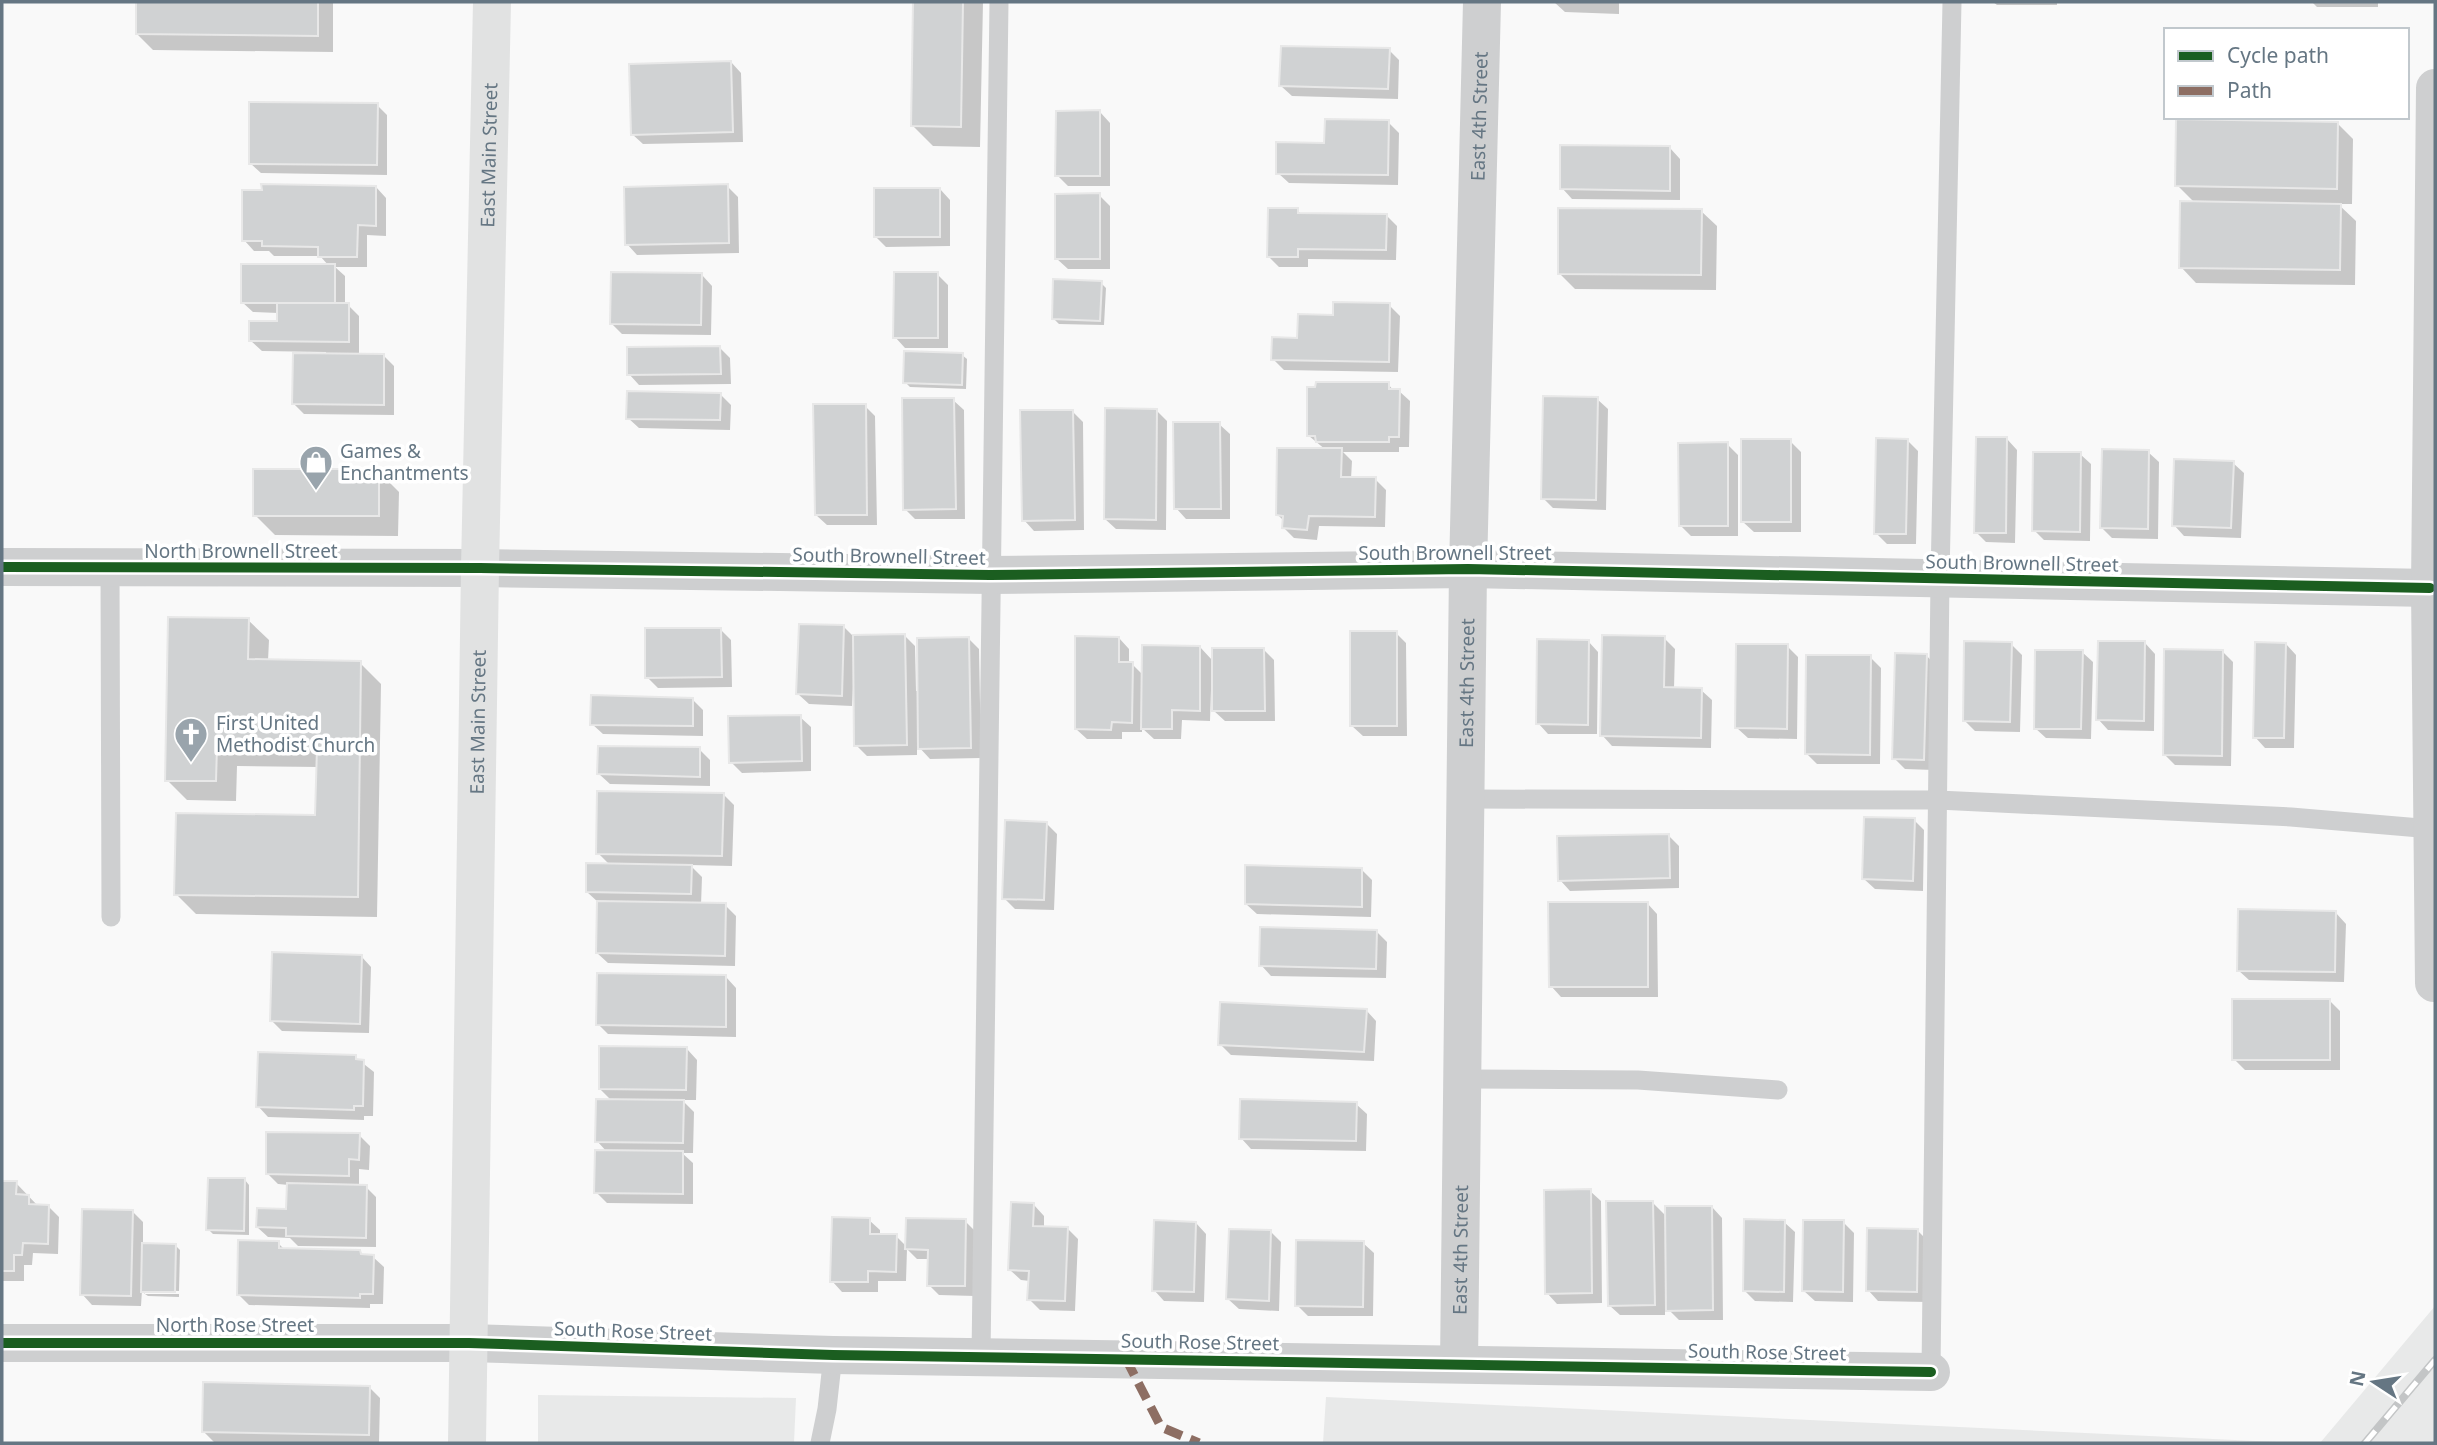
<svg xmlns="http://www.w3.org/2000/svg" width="2437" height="1445" font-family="'Noto Sans',sans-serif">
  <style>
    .built { fill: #e8e9e9 }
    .shadow { fill: #0003 }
    .building { fill: #d0d2d3; stroke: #e8e8e8; stroke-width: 2 }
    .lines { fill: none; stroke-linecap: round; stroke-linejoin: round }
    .service { stroke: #cecfd0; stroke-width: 19 }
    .minor { stroke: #cecfd0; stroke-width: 38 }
    .primary { stroke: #e1e2e2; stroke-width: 38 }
    .rail-casing { stroke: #c3c5c6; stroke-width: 8 }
    .rail { stroke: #fff; stroke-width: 5; stroke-dasharray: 16; stroke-linecap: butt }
    .quiet { stroke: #8d6e63; stroke-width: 9; stroke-dasharray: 18 9; stroke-linecap: butt }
    .cycleway-casing { stroke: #fff; stroke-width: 15 }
    .cycleway { stroke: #1b5e20; stroke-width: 10 }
    .labels { text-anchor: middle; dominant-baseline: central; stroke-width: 7; stroke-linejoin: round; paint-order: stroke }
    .street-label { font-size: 19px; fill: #657683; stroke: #fff }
    .poi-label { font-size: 19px; fill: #657683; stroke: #fff; text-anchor: start }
  </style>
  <rect width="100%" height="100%" fill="#f9f9f9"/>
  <path class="built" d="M2435,1306V1443H2320Z
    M538,1395L796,1398L794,1443H538Z
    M1326,1397L2298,1443H1323Z"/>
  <path class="shadow" d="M138,2H333V52L153,50L137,34Z
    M915,2H983L980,147L933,146L912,125Z
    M1352,2H1423V3Z
    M1554,2H1619V14L1565,12Z
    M1993,2H2057V5H1997Z
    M2145,2H2207V3H2146Z
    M2312,2H2378V7H2317Z
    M1389,50L1399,60L1398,99L1292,96L1281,86Z
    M731,62L741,73L743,142L643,144L632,134Z
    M377,105L387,115V175L261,173L250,163Z
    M1100,112L1110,123V186H1068L1057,175Z
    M1388,122L1399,133L1398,185L1289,183L1278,173L1326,145Z
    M2337,123L2353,139L2352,204H2338L2356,221L2355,285L2196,283L2181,267L2195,203L2177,185Z
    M1670,148L1680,159V200L1572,199L1562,188Z
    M727,186L738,197L739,253L637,255L627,244Z
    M376,187L386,198V236L367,235V267H335L345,276V305H348L359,316V355L384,356L394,366V415L304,414L294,404L326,355V352L262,351L251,341L278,323V313L253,312L242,302L329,266L320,256H274L269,251H254L244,240Z
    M940,189L950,200V246L886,247L875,236Z
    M1099,195L1110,206V269H1068L1057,259Z
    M1297,210L1302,215H1386L1397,226L1396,260L1308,259V267H1279L1268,256Z
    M1701,211L1717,226L1716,290L1575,289L1559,273Z
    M937,274L948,285V348H905L895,337Z
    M702,275L712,286L711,335L622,334L611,323Z
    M1101,283L1106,288L1104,325L1059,324L1054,319Z
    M1389,305L1400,316L1398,372L1284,370L1273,359L1299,339L1334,317Z
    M720,348L730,358L731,384L639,385L629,374Z
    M962,355L967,359L966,389L910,387L905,382Z
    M1388,384L1394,391H1399L1410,401L1409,447H1399V452H1343L1352,461L1351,479H1375L1386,490L1385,527L1319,526L1317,540L1294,538L1283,527L1284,521L1278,515L1326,450L1309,436Z
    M720,394L731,405L730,430L639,428L628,418Z
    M1597,399L1608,409L1606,510L1553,508L1543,498Z
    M953,400L964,410L965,519H915L905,509Z
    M865,406L875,416L877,525H827L816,515Z
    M1072,411L1083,422L1084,530L1034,531L1024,520Z
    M1157,411L1167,421L1166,530L1116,529L1105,519Z
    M1219,424L1230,434V519H1186L1176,508Z
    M2007,439L2017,450L2015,543L1986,542L1976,532Z
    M1907,440L1918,451L1916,544H1887L1876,533Z
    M1790,441L1801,452V532H1754L1743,522Z
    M1727,444L1738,455V536H1691L1680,525Z
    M2148,452L2159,462L2158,539L2112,538L2102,528Z
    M2080,454L2091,464L2090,541L2044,540L2034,530Z
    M2233,463L2244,473L2241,538L2184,536L2174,525Z
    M378,471L399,492L398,536L275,535L255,515Z
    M248,620L269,640L268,661L360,663L381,684L377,917L196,914L176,894L317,817L318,767L237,766L236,801L187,800L167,780Z
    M844,627L854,637L905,636L915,646L916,691H919L969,639L979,649L981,758L930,759L917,745V755L867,756L856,745V689L853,688L852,706L809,704L798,694Z
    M720,629L731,640L732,687L658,688L647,677Z
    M1396,633L1406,643L1407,736H1363L1352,726Z
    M1119,638L1129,649V664H1132L1143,675L1200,647L1212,660L1210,721L1182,720L1181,739H1154L1142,728V732H1122V739H1087L1076,729Z
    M1664,638L1675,649L1674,689L1701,690L1712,700L1711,748L1612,746L1602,735Z
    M1588,641L1598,652L1597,734H1548L1538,723Z
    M2145,643L2155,654L2154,731L2108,730L2098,719Z
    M2011,644L2022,655L2020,732L1975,731L1964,720Z
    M2286,644L2296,655L2294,748H2265L2255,737Z
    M1787,646L1798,657L1797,739L1748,738L1737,728Z
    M1264,650L1274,660L1275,721H1225L1214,711Z
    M2082,652L2093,662L2091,739L2046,738L2035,728Z
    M2223,652L2233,662L2231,766L2175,765L2164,754Z
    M1926,655L1936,666L1934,770L1905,769L1894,758Z
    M1870,657L1881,668L1880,764H1817L1806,753Z
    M692,699L703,710V736L603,734L592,724Z
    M800,717L811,727V771L742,773L731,762Z
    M699,749L710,760V786L610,784L599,774Z
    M723,794L734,805L732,866L690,865L702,877L701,905H725L736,916L735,966L608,963L597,953L599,903L587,892L610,865L598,853Z
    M1914,820L1924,830L1923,891L1875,889L1864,879Z
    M1046,823L1057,834L1054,910L1015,909L1004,898Z
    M1668,835L1679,846V888L1570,891L1560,880Z
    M1362,870L1372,880L1371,917L1257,914L1246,904Z
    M1647,903L1657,914L1658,997H1561L1551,986Z
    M2336,913L2346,924L2344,982L2249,980L2238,970Z
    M1376,931L1387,942L1386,978L1271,976L1261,965Z
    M361,956L371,967L369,1033L282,1031L272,1021Z
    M726,977L736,988V1037L608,1034L598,1024Z
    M2330,1001L2340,1011V1070H2245L2234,1059Z
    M1366,1010L1376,1021L1374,1061L1231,1055L1220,1044Z
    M687,1049L697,1060L696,1100H682L694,1112L693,1153H682L693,1163V1204L607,1203L596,1192L607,1152L597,1141L612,1101L600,1089Z
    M355,1057L374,1072L373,1116H364V1120L268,1117L258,1106Z
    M1356,1104L1367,1114L1366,1151L1251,1149L1241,1138Z
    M359,1135L370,1146L369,1170L359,1169V1186L366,1187L376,1197V1247L298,1246L290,1238L268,1237L257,1227L288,1210L289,1185L278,1184L268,1174Z
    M245,1180L249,1185V1235L213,1234L208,1229Z
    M2,1183H16L38,1206H48L59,1217L58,1254L33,1253L32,1265H24V1281H2Z
    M1590,1191L1601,1201L1602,1303L1557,1304L1547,1293Z
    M1653,1203L1667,1217L1712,1207L1722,1218L1723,1320H1679L1665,1306V1315H1620L1609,1305Z
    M1034,1205L1044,1216V1228H1067L1078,1239L1075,1311L1040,1310L1029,1299L1030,1281L1021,1280L1010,1270Z
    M133,1212L143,1222V1245H175L180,1250L179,1291L145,1290V1294L142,1290L141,1306L92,1305L82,1294Z
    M869,1220L880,1230V1236H896L907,1247L965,1221L976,1232L975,1296L939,1295L929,1285V1259H917L907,1249L906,1281H878V1292H842L832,1281Z
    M1784,1222L1795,1232L1793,1302L1755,1301L1745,1291Z
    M1843,1222L1854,1233L1853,1302L1815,1301L1804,1291Z
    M1196,1223L1206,1234L1204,1302L1164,1301L1154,1290Z
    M1918,1231L1928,1241L1927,1302L1878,1301L1868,1290Z
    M1271,1232L1281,1242L1279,1311L1239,1309L1228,1299Z
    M278,1243L285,1250L360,1251L364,1256L373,1257L384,1267L383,1304H370V1308L249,1305L238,1294Z
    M1363,1243L1374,1253L1373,1316H1308L1297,1305Z
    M145,1294H179V1297L148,1296Z
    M369,1387L380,1398L379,1443L214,1442L203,1431Z"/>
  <path class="building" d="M136,2H318V36L136,34Z
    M913,2H963L961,127L911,126Z
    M1281,46L1390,48L1388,89L1279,86Z
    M731,61L733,132L631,135L629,64Z
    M249,102L378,103L377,165L249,164Z
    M1100,110V176H1055L1056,111Z
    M1325,119L1389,120L1388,175L1276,174V142L1324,143Z
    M2176,119L2338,122L2337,189L2175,186Z
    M1560,145L1670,146V191L1560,189Z
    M261,184L376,186V226L358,225L357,257H318V247L262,246V241H242V190H262Z
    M728,184L729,243L625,245L624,187Z
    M874,188H940V237H874Z
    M1100,193V259H1055V194Z
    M2180,201L2341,204L2340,270L2179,268Z
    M1268,208H1298V213L1387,214L1386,250L1298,249V257H1267Z
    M1558,208L1702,209L1701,275L1558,274Z
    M241,264H335V303H241Z
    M611,272L702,273L701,325L610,324Z
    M894,272H938V338H893Z
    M1053,279L1102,281L1100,321L1052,319Z
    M1333,302L1390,303L1389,362L1271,360L1272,337L1297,338L1298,314L1333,315Z
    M277,303H349V342L249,341V321H277Z
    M720,346L721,374L627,375V347Z
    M904,351L963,353L962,385L903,383Z
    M293,353L384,354V405L292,404Z
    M1316,382H1389V389H1400L1399,437H1389V442H1316L1315,436H1307V387H1315Z
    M627,391L721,393L720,420L626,419Z
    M1543,396L1598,397L1596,500L1541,499Z
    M902,398H954L956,509L903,510Z
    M813,404H866L867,515H815Z
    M1105,408L1157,409L1156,520L1104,519Z
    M1020,410H1073L1075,520L1022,521Z
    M1173,422H1220L1221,509H1174Z
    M1976,437H2007L2006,533H1974Z
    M1876,438L1908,439L1906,534H1874Z
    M1741,439H1791V522H1741Z
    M1728,442V526H1679L1678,443Z
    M1277,448H1342L1341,477H1376L1375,517L1309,516L1307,530L1282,528L1283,516L1276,515Z
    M2102,449L2149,450L2148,529L2100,528Z
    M2033,452H2081L2080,532L2032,531Z
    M2174,459L2234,461L2231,528L2172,526Z
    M253,469H379V516H253Z
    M168,617L249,618L248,659L361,661L358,897L174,895L176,813L315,815L317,748L217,746L216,781H165Z
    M799,624L844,625L842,696L796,694Z
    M645,628H721L722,677L645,678Z
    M1350,631H1397V726H1350Z
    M905,634L907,745L854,746L853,635Z
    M1602,635L1665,636L1664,687L1702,688L1701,738L1600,736Z
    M1075,636L1119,637V662H1133L1132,723L1112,722L1111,730L1075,729Z
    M969,637L971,748L918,749L917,638Z
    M1537,639L1589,640L1588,725L1536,724Z
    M1964,641L2012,642L2010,722L1963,721Z
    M2098,641H2145L2144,721L2096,720Z
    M2255,642L2286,643L2284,738H2253Z
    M1736,644H1788L1787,729L1735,728Z
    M1142,645L1200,646V711L1172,710V729H1141Z
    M1212,648H1264L1265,711H1212Z
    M2164,649L2223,650L2222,756L2163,755Z
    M2035,650H2083L2081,729H2034Z
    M1895,653L1927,654L1924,760L1892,759Z
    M1806,655H1871L1870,755L1805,754Z
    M591,695L693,698V726L590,725Z
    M801,715L802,761L729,763L728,716Z
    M598,746L700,747V777L597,774Z
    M597,791L724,793L722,856L596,854Z
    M1864,817L1915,818L1913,881L1862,879Z
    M1005,820L1047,822L1044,900L1002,899Z
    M1669,834L1670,878L1558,881L1557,836Z
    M586,863L692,865L691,894L586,892Z
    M1245,865L1362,868V907L1245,904Z
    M597,901L726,903L725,956L596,953Z
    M1548,902H1648V987H1549Z
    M2238,909L2336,911L2335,972L2237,971Z
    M1260,927L1377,930L1376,969L1259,966Z
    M272,952L362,955L360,1024L270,1021Z
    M597,973L726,975V1027L596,1025Z
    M2232,999H2330V1060H2232Z
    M1220,1002L1367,1009L1364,1052L1218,1045Z
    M599,1046L687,1047L686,1090L599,1089Z
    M258,1052L356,1055V1059L364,1060L363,1106H354V1110L256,1107Z
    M596,1099L684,1100L683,1143L595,1142Z
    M1240,1099L1357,1102L1356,1141L1239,1139Z
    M266,1132L360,1133L359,1160L349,1159V1176L266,1174Z
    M595,1150L683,1151V1194L594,1193Z
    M208,1178H245L244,1231L206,1230Z
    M2,1181H17L16,1194L29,1195V1204L49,1205L48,1244L23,1243L22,1255H14V1271H2Z
    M287,1183L367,1185L366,1238L286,1236V1228L256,1227L257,1208L286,1209Z
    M1591,1189L1592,1293L1545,1294L1544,1190Z
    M1606,1201H1653L1655,1305L1608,1306Z
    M1011,1202L1034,1203L1033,1226L1068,1227L1065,1301L1027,1300L1029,1271L1008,1270Z
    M1665,1206H1712L1713,1310L1666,1311Z
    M82,1209L133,1210L131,1296L80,1295Z
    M832,1217L870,1218V1234H897L896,1272L868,1271V1282H830Z
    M906,1218L966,1219L965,1286H927L928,1250L905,1249Z
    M1744,1219L1785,1220L1784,1292L1743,1291Z
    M1154,1220L1196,1222L1194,1292L1152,1291Z
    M1803,1220H1844L1843,1292L1802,1291Z
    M1867,1228L1918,1229L1917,1292L1866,1291Z
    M1229,1229L1271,1230L1269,1301L1226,1299Z
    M238,1240L279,1241V1248L360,1250L361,1254L374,1255L373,1294H360V1298L237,1295Z
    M1296,1240L1364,1241L1363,1307L1295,1306Z
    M142,1243L176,1244L175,1292H141Z
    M203,1382L370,1386L369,1435L202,1432Z"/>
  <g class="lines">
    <path class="service" d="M110,568L111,917
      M1466,799L1938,800L2291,817L2432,829
      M1463,1079L1638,1080L1778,1090
      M981,1356L999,2
      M1931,1372L1940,578L1952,2
      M820,1443L827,1409L833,1355"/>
    <g class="minor">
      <path d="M2,567L480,568L990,575L1468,569L2430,588"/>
      <path d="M2434,983L2430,588L2435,88"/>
      <path d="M2,1343H469L833,1355L1931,1372"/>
      <path id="s1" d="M1459,1364L1468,569L1482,2"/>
    </g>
    <path class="primary" id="s2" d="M467,1443L480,568L492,2"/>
    <defs>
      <path id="rail" d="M2365,1443L2435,1360"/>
    </defs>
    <use href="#rail" class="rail-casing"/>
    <use href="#rail" class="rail"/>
    <path class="quiet" d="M1126,1359L1161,1427L1199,1443"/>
    <defs>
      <path id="cycleway" d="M2,567L480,568L990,575L1468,569L2430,588
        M2,1343H469L833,1355L1931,1372"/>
    </defs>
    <use href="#cycleway" class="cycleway-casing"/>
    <use href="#cycleway" class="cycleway"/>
  </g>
  <defs>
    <symbol id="shop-pin" viewBox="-11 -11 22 30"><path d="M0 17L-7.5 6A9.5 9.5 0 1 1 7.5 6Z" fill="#99a4ac" stroke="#fff"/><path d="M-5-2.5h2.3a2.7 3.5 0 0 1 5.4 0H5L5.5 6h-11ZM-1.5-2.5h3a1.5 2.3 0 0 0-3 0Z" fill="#fff"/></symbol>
    <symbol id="church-pin" viewBox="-11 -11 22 30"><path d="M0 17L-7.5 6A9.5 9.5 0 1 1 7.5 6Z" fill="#99a4ac" stroke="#fff"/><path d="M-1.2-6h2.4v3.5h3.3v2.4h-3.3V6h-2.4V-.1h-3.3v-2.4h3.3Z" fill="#fff"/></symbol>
  </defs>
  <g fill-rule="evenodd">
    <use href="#shop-pin" x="297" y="443" width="38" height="52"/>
    <use href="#church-pin" x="172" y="715" width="38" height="52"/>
  </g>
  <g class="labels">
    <g class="street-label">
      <text stroke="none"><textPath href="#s1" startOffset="1248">East 4th Street</textPath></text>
      <text stroke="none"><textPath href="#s2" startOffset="1288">East Main Street</textPath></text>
      <text x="241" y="551">North Brownell Street</text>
      <text x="1455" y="553">South Brownell Street</text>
      <text transform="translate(889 556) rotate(1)">South Brownell Street</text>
      <text transform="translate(2022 563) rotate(1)">South Brownell Street</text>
      <text stroke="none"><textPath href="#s1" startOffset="681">East 4th Street</textPath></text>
      <text stroke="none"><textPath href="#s2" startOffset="721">East Main Street</textPath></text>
      <text stroke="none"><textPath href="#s1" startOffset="114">East 4th Street</textPath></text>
      <text x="235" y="1325">North Rose Street</text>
      <text transform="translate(633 1331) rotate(2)">South Rose Street</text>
      <text transform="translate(1200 1342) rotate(1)">South Rose Street</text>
      <text transform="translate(1767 1352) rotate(1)">South Rose Street</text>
    </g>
    <g class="poi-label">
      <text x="340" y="451">Games &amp;<tspan x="340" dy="22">Enchantments</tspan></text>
      <text x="216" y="723">First United<tspan x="216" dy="22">Methodist Church</tspan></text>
    </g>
  </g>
  <rect width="2437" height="1445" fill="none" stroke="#657683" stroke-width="7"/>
  <rect x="2164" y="28" width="245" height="91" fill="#ffffff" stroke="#c1c8cd" stroke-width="2"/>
  <rect x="2178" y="51" width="35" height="10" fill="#1b5e20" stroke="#c1c8cd" stroke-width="2"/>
  <text x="2227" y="63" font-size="21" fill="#657683">Cycle path</text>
  <rect x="2178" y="86" width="35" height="10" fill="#8d6e63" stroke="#c1c8cd" stroke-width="2"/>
  <text x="2227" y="98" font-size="21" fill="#657683">Path</text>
  <g transform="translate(2374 1382) rotate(282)" stroke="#ffffff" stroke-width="5" paint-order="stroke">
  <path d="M0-5L12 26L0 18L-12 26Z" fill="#657683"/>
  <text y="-10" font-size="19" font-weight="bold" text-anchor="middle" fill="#657683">N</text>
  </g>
</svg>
